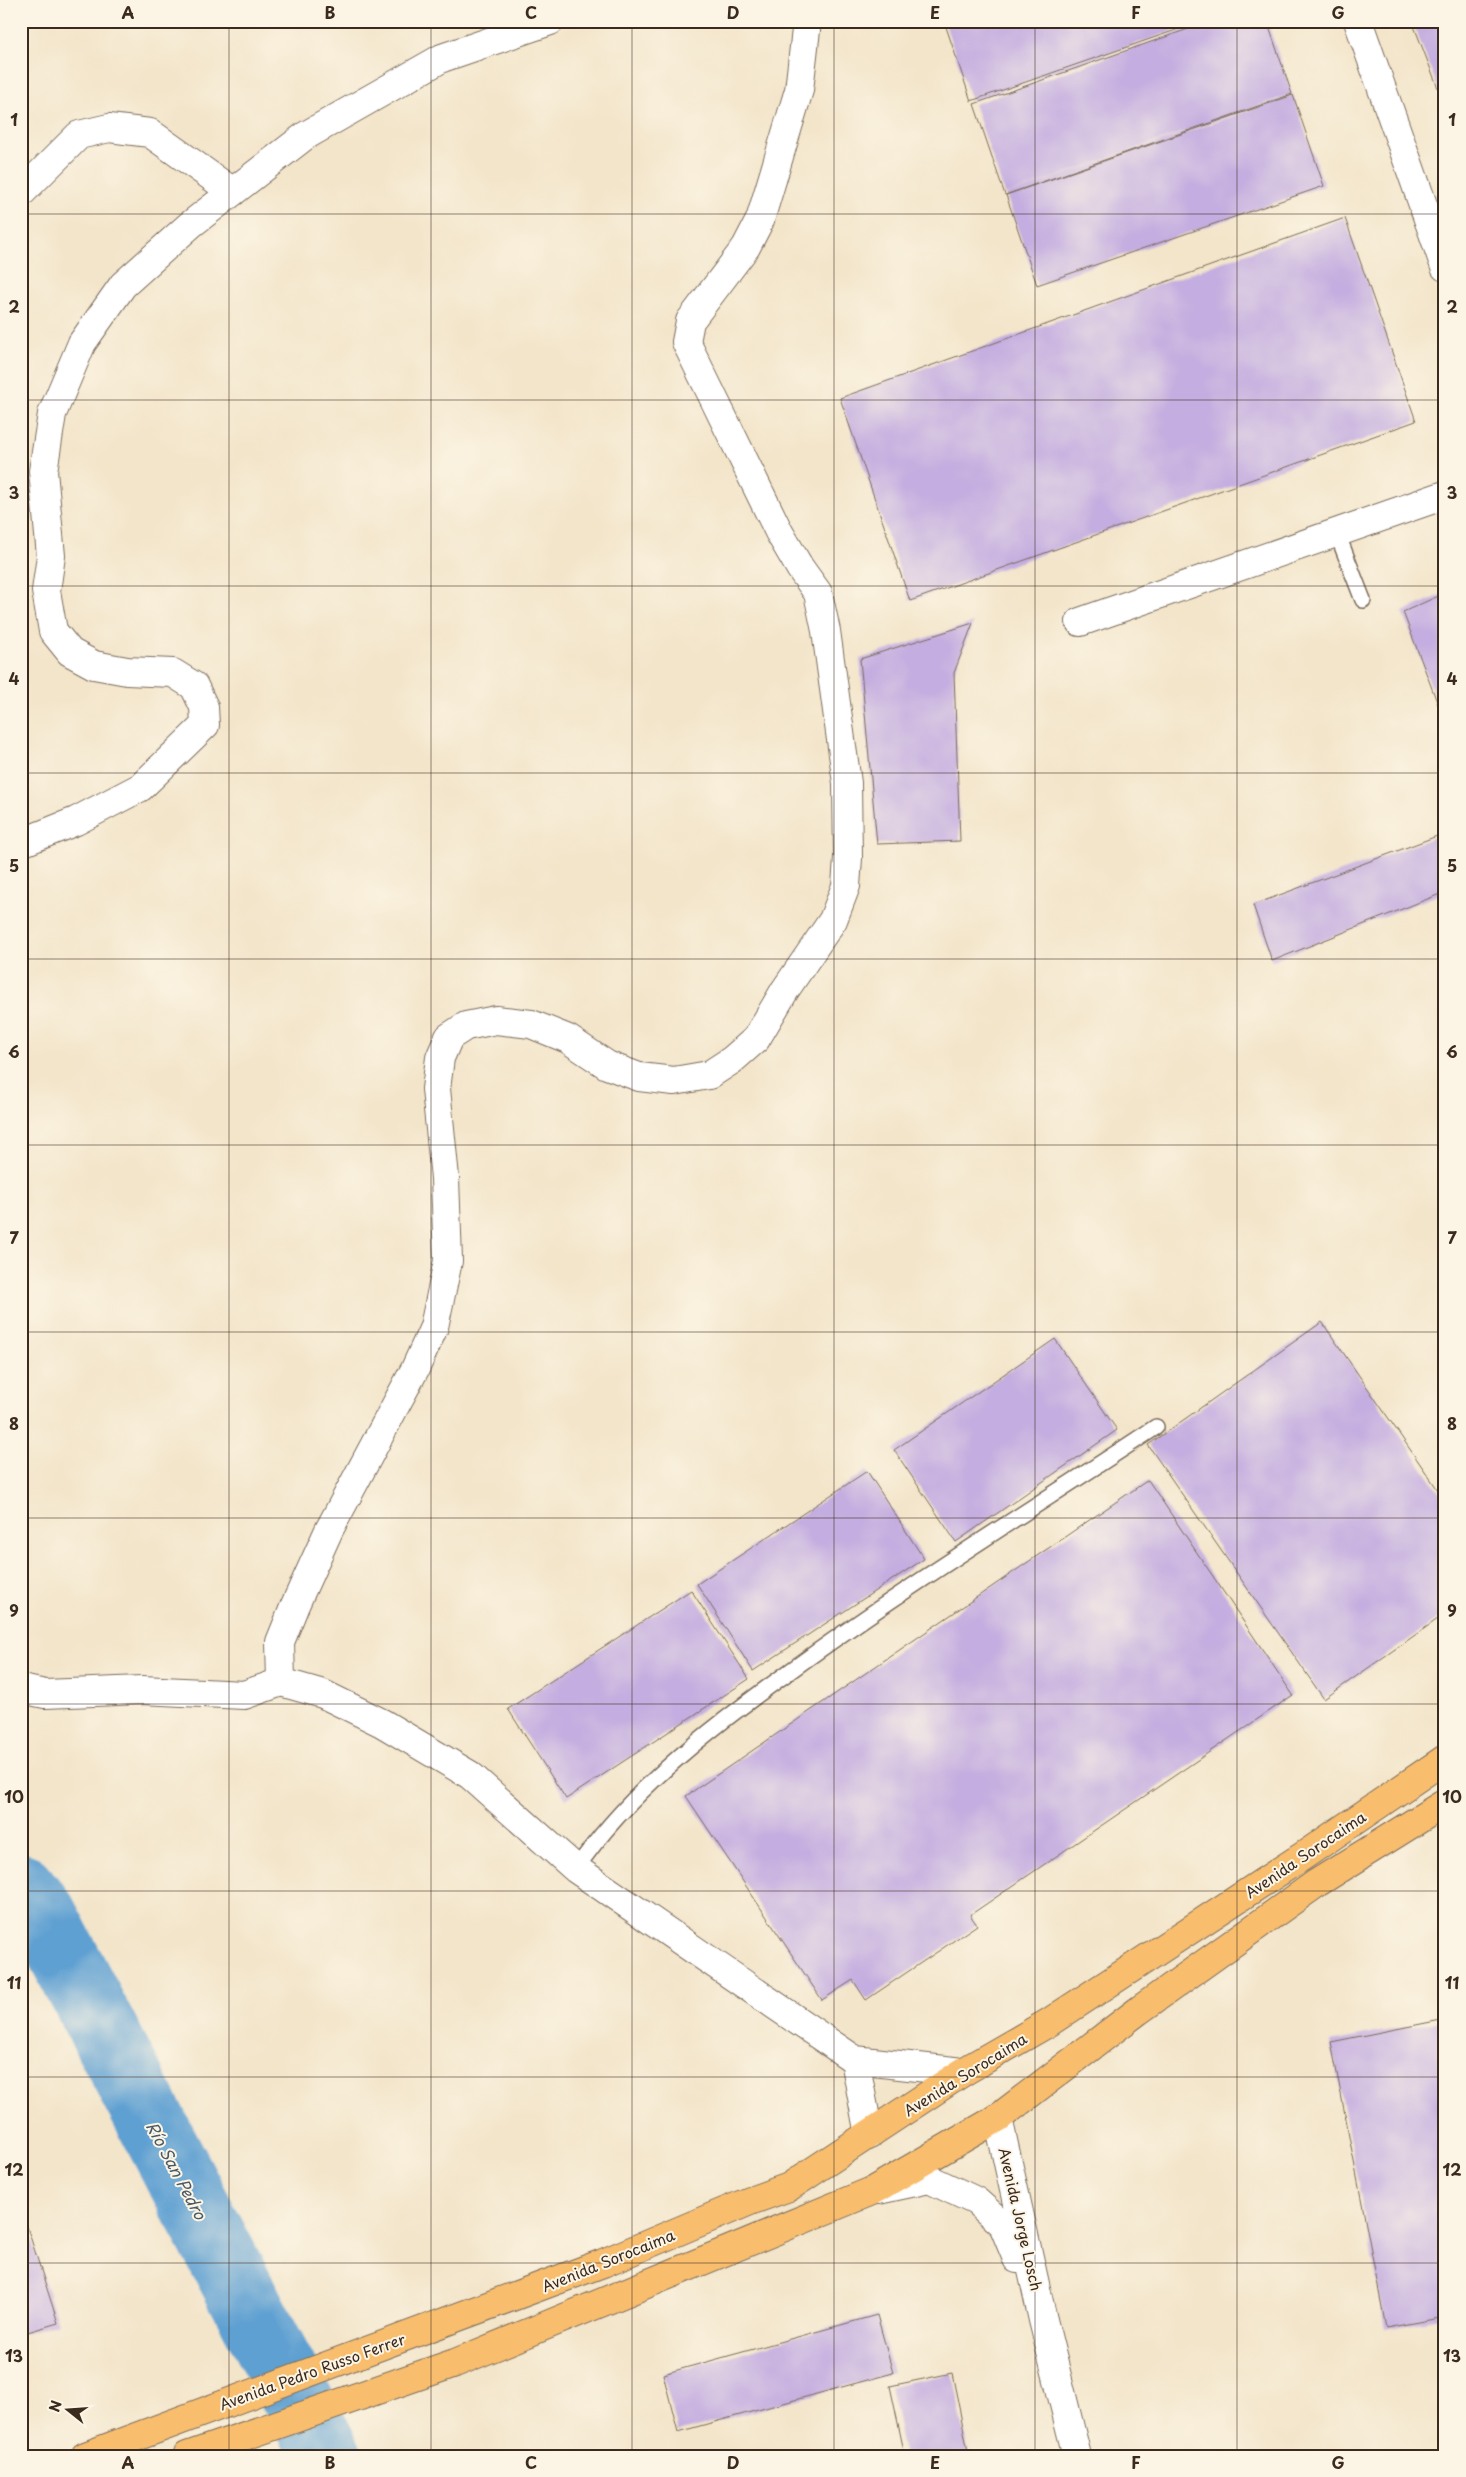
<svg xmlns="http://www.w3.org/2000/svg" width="1466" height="2477" font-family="'Playpen Sans',sans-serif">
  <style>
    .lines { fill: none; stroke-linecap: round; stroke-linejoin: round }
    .river { stroke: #5fa0d2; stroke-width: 70 }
    .building { fill: #c4ade0 }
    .lane-casing { stroke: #7b6b5a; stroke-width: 18 }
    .street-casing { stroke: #7b6b5a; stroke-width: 30 }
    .primary-casing { stroke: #7b6b5a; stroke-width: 30 }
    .lane { stroke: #fff; stroke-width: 15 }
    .street { stroke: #fff; stroke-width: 28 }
    .primary { stroke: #f9be6d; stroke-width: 28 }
    .grid { fill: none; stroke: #3b2a1e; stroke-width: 1; stroke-opacity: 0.55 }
    .labels { text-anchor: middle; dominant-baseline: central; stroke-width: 4; stroke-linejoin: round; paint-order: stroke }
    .street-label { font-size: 15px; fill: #3b2a1e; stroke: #fcf5e5 }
    .water-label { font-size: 16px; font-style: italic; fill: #495966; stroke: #fcf5e5 }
    .neatline { fill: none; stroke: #3b2a1e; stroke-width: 2 }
    .grid-label { font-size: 16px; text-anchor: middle; font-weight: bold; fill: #3b2a1e }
  </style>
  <rect width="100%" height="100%" fill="#fcf5e5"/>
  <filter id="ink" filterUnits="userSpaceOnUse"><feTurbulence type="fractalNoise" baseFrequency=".02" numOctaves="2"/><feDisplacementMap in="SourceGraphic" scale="10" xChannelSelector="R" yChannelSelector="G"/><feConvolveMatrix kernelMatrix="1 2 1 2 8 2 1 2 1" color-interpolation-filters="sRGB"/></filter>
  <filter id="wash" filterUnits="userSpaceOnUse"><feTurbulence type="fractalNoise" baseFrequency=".0096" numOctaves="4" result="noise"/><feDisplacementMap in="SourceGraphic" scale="20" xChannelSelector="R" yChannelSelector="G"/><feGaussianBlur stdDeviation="1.12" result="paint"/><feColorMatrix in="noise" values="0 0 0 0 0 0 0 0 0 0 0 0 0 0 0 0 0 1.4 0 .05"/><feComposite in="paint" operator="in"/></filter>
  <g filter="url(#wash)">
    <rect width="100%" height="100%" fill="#f3e5ca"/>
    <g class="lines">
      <path class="river" d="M21,1888L42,1914L327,2456"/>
    </g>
    <g id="blocks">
      <path class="building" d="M944,21H1199V22L971,101Z
        M1211,21H1267L1292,94L1005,195L974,104Z
        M1412,21H1445V106Z
        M1293,95L1324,186L1037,285L1006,195Z
        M1345,218L1416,421L910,601L840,398Z
        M1445,593V723L1403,612Z
        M973,623L954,673L960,841L877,844L860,659Z
        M1445,833V892L1272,961L1253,905Z
        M1322,1322L1445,1500V1614L1324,1699L1148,1445Z
        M1055,1339L1117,1430L956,1542L894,1450Z
        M867,1471L924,1559L753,1671L697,1584Z
        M1148,1480L1293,1695L970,1915L977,1925L866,2000L853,1980L822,2000L686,1796Z
        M691,1590L749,1679L566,1799L508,1709Z
        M1441,2020L1445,2039V2317L1386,2328L1331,2042Z
        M21,2208L58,2323L21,2334Z
        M877,2315L893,2373L678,2432L663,2374Z
        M952,2373L969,2456H905L890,2386Z"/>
    </g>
  </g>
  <g filter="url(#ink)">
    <use href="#blocks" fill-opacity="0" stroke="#7b6b5a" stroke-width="1"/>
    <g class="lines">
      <defs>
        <path id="lane" d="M1337,533L1363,600
          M576,1869C634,1784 721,1721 804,1661C918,1579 1038,1505 1156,1427"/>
        <path id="street" d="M1358,21L1445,267
          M21,193L79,135L109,128L150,133L233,192
          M1080,622L1445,495
          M21,843L76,821L141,787L205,725L204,707L194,686L173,673L127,671L94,665L70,652L53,631L46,591L51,556L43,471L52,414L82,343L123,285L190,225L305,136L442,58L550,21
          M281,1682L280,1642L295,1605L329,1530L415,1369L434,1327L448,1261L445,1178L436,1089L440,1058L449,1037L466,1026L496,1020L531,1024L568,1039L607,1065L639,1077L674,1081L709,1075L732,1060L756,1039L785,990L833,920L846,886L848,858L847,783L826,631L818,593L800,568L779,532L686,342L690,321L746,247L760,220L799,90L807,21
          M21,1689L45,1694L142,1690L244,1695L281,1682L323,1694L382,1723L470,1775L576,1869L855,2060L963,2072
          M855,2060L869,2135
          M998,2118L1043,2320L1077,2456
          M878,2190L929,2179L976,2201L1003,2225L1017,2259"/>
        <path id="primary" d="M85,2456L603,2263L750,2201L789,2187L963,2072L1048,2023L1303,1856L1445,1759
          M187,2456L455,2363L872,2191L998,2118L1138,2011L1317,1883L1445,1803"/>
      </defs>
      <use href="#lane" class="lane-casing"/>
      <use href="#street" class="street-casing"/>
      <use href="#primary" class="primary-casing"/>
      <use href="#lane" class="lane"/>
      <use href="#street" class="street"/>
      <use href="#primary" class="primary"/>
    </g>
  </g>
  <path class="grid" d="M229,21V2456M431,21V2456M632,21V2456M834,21V2456M1035,21V2456M1237,21V2456M21,214H1445M21,400H1445M21,586H1445M21,773H1445M21,959H1445M21,1145H1445M21,1332H1445M21,1518H1445M21,1704H1445M21,1891H1445M21,2077H1445M21,2263H1445"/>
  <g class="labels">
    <g class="street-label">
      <text transform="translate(1305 1854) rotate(-34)">Avenida Sorocaima</text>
      <text transform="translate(965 2074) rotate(-32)">Avenida Sorocaima</text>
      <text transform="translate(1021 2219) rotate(77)">Avenida Jorge Losch</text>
      <text transform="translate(608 2260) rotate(-22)">Avenida Sorocaima</text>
      <text transform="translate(312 2371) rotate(-20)">Avenida Pedro Russo Ferrer</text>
    </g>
    <g class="water-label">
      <text transform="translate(177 2170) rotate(62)">Río San Pedro</text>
    </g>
  </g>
  <rect width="1466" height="2477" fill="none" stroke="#fcf5e5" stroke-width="55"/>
  <g transform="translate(68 2410) rotate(287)" stroke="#fcf5e5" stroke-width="4" paint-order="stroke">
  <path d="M0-4L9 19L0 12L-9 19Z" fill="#3b2a1e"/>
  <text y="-8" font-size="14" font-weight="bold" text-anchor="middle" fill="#3b2a1e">N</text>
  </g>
  <rect x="28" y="28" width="1410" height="2422" class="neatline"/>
  <g class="grid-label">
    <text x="128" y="19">A</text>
    <text x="330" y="19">B</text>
    <text x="531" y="19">C</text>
    <text x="733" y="19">D</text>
    <text x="935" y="19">E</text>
    <text x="1136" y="19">F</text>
    <text x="1338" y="19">G</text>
    <text x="14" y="126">1</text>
    <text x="1452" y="126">1</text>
    <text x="14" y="313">2</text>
    <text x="1452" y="313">2</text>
    <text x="14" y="499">3</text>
    <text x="1452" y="499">3</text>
    <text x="14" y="685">4</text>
    <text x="1452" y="685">4</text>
    <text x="14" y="872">5</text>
    <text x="1452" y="872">5</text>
    <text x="14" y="1058">6</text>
    <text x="1452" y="1058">6</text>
    <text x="14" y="1244">7</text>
    <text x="1452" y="1244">7</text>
    <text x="14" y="1430">8</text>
    <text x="1452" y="1430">8</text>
    <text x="14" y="1617">9</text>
    <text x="1452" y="1617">9</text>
    <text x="14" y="1803">10</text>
    <text x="1452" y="1803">10</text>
    <text x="14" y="1989">11</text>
    <text x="1452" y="1989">11</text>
    <text x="14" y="2176">12</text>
    <text x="1452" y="2176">12</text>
    <text x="14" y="2362">13</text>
    <text x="1452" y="2362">13</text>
    <text x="128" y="2469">A</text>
    <text x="330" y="2469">B</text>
    <text x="531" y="2469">C</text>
    <text x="733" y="2469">D</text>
    <text x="935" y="2469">E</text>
    <text x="1136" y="2469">F</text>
    <text x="1338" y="2469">G</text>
  </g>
</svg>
